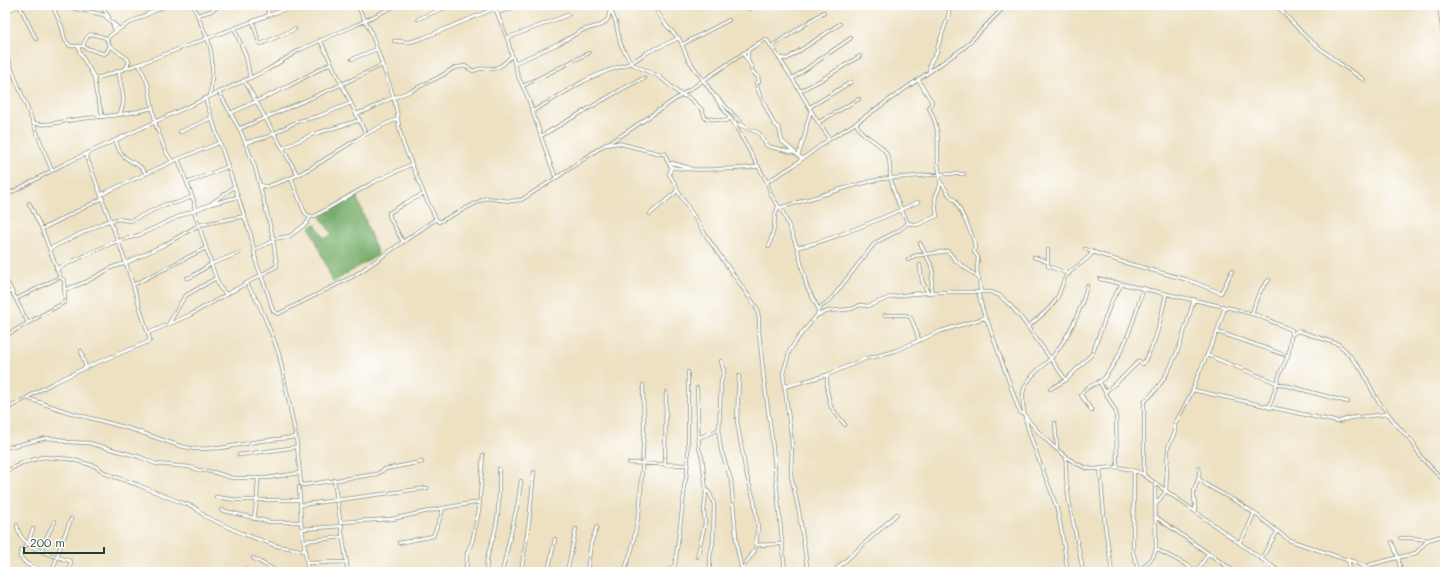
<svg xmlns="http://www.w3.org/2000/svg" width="1450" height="577" font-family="Mali,sans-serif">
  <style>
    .forest { fill: #78ae6c; stroke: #4c7650 }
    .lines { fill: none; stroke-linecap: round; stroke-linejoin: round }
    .street-casing { stroke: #868f7b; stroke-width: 4 }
    .street { stroke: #fff; stroke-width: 2.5 }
  </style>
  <rect width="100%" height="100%" fill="#fff"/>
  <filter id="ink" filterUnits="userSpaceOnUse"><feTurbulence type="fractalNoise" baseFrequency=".025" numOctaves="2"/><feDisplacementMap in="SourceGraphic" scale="8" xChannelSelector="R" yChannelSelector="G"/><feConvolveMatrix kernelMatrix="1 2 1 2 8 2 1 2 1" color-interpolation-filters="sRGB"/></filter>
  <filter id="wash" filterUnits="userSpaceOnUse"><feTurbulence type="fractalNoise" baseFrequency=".012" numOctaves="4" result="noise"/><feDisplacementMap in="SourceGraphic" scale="16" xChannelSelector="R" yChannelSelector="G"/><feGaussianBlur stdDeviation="0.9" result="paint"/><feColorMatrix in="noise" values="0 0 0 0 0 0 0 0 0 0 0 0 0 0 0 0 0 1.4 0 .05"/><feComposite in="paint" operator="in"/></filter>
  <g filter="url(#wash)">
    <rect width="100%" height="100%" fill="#ede1c2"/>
    <path class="forest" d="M356,195L378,255L333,282L310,227L315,224L325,239L332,234L320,217Z"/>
  </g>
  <g filter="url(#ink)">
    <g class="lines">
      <defs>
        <path id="street" d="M19,5L36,39
          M52,5L62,27L65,40L70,46H83L86,48L104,54L106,53L110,46
          M69,5L72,8L104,15L119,29
          M106,5L104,10L109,17
          M193,5C198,17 204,30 209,43C214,60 212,79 210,96
          M357,5L371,32L394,98L397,112L399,127L403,143L424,194L436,219L439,222L486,198L509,201L521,200L556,178L603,146L622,135L765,39L767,40C785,66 801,92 816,119C820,126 828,132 828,140
          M494,5L507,38L518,76L528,98L550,163L556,178
          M653,5L666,25L680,40L688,59L733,122L767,182L771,195L784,214L797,247C814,245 831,238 847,232C871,223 894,213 918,202
          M748,5L750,9
          M1276,5L1307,38L1339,63L1364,80
          M1439,5L1444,42
          M610,8L616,23L620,43L624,51L631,63L634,65L660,77L681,95L690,98L702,110L705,118L726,121L730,118
          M5,12L20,5
          M497,13L520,5
          M268,14L269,5
          M198,15L211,11L221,5
          M418,19L451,5
          M253,22L259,43L261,44L295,29
          M112,23L116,32
          M234,28L246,56L250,78
          M507,38L568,15
          M107,39C115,28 154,11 168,5
          M320,40L366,134
          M394,41L410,42L423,38L496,8
          M683,44L729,20
          M78,46L80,53L94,77L96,93L103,117
          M83,46C88,30 93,34 106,38L110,46L128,59L129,62L126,68
          M772,46L824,12
          M748,50V61
          M5,52L52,171
          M743,53L752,68L751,70L758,77L759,82L756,83L759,93L774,124L779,128L782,141L802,159
          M780,58L787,59L840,24
          M352,59L377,49
          M515,63L560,43L583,30L602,25L608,19L610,10L609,5
          M139,64L148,84L156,126L166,152L172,161
          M929,71L930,63L937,52V49L948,17L950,5
          M94,77H101L139,64L296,5
          M793,78L851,38
          M244,80L297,174L296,176L266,187L261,185
          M523,86L589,53
          M800,91L821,80L860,56
          M716,96L744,126
          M205,98L251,236L257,265L267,291L273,311L278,314L354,276L436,219
          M810,107L851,82
          M533,111L584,81L607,71L631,63L646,53L679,38
          M231,113L289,86L331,63
          M356,114L368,110L385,101L411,91L441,76L454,68L465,66L473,71C483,66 489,70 496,68C503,66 508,60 512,55
          M119,115C129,96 119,89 119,71
          M819,122L859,99
          M33,123C45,127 61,121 73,120C101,116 125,116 152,108
          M734,123L759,133L767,146L795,153
          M856,123C862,139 878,139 886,153C893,164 888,170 891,180C894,195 901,210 908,223
          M239,129C287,108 335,89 382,65
          M180,132L211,118
          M541,136L624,88L644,78
          M116,141C117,144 118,150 121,153C129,164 140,162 146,174
          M245,143L267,137L296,122L319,116L351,103
          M606,145L618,143L661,154L665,153C666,158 667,163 671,166C678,172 748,169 758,166
          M283,148L311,135L360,120
          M798,156L805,135L807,124L811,110
          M178,159L194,201L195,214L216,278L220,288L227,295
          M670,164L672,163L690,168
          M297,175C318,166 336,151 356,140C369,132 383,125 397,119
          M291,178L304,211L307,215L313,217L372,183L412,164
          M767,182L793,166L828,140L856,123L965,47L1006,5
          M187,183L227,167
          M941,183C946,187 948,197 955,200L968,226L974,241L975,248L974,252L978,257L977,270L981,292
          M677,190L709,240L757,308L759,318V332L764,380L772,439L785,572
          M102,194L178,159L219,143
          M5,196L64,164L267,70L301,49L356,25L397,5
          M212,203L234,187
          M779,208L852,186L881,179L942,174H964
          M650,214L676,192L677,187L669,174L672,167
          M908,223L917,225L937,216C936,210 934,201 936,195C938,191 940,188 940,184C941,178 939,171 938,165C937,141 941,131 929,108L932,102L918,79
          M42,229L103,198
          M273,239L290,236L307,223L310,217
          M403,242L390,218L389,213L405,203L424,194
          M920,243L933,269L931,292
          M769,247L774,228L775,216L778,206
          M797,247L807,287L818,308
          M49,249L105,222L118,219L130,221L166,204L176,203L192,197
          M1085,249L1119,261L1188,280L1221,293L1232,271
          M254,250L273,241
          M1048,250V266L1069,274
          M1034,257L1048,262
          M908,260L914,256L948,251L955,260L979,278
          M920,265L922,281L928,293
          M56,269L112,243L139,235L180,216L211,204L238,197
          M5,278L28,323
          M187,278L191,277L211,264L239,253
          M1100,279L1234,309L1256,315L1292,330L1288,356L1280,373L1269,408
          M247,284L258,302L272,335L279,354L296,437L301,484L304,485L377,474L385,469L422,462
          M133,285L206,248
          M64,290L86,282L113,267L126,263L164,245L199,225L245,216
          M978,292L985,318
          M5,294L12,291
          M16,299L60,277
          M1252,314C1256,300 1258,291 1269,280
          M817,315L829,311L852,309L860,305L868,306L891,297L911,294L940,292H990L999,295L1011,306L1022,319L1066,380
          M885,315H906L911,318L917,333L919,341
          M169,323L185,296L216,278
          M1028,327C1037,318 1051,310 1057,298C1061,292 1063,279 1067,275C1075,266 1087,261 1093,252
          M1217,332C1241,339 1264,348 1288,356
          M148,333L190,315L277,266L272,233L255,167L241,132L219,92
          M1293,334L1297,331L1302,332L1338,344L1345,350L1362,370L1376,398L1395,423L1413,443L1421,457L1445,482
          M5,336L65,302L64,280L60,277L42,229L29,203
          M81,351L86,368
          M1207,355L1277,383L1348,402
          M721,361L724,372L721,382L719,435L721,450L731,480L737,547L742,572
          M827,375V391L831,407L845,425
          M739,376L737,421L746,473L754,500L758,527L756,545L754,552L745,564L742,571
          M1099,381L1116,412L1117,467
          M784,387L827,375L867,358L874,357L897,350L941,331L984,318L987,320L1019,410L1021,413L1024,414C1035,431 1071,467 1092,469C1100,469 1109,467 1117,467C1125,468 1133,470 1141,473L1280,572
          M697,388L699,449L702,457L706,490L704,512L705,524L697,557
          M1050,389L1066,380L1092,354L1112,300L1122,284
          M1193,390L1338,422L1349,418L1388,414
          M1105,392L1124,376L1139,361L1143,364C1158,339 1160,321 1166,294
          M27,398L68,412L131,429L180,446L195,449L221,448L261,441L296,437
          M5,410L53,383L96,363L148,342L150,340L126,263L86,155
          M1092,411L1081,395C1086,384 1100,385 1105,377C1116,362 1125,345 1131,327C1136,314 1139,301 1144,288
          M1055,423L1057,447
          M698,438L718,430
          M5,448L46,438L58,439L67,442L89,443L140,457L156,464L190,467L198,470L213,472L232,478H267L299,473
          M239,455L297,447
          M1066,456C1064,496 1077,533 1083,572
          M629,463L687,465
          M665,465L666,392
          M1100,468L1105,526L1112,572
          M1134,471L1133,553L1139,572
          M5,472L22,463L43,457L70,459L95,466L107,474L138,485L180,502L194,507L206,517L241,533L277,546L306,551
          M1144,474V402C1173,377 1184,334 1194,299
          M1199,479L1208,486L1239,503L1254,513L1289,540L1347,560L1349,562L1348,572
          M334,480L348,572
          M299,487L300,500
          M707,490L710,494L714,504L713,543L710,556V572
          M216,497L236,500H300L301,522L308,572
          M1156,504L1166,491L1168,447L1175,432V424L1193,390L1195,382L1217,332L1225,307
          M300,505L427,488
          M443,508L480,502
          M221,510L270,522H301
          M1195,511C1196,504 1193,497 1194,491C1196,483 1201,477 1199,468
          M1156,517L1235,572
          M254,519L257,499L258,478
          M341,522L392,519L443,508L441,516L433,536L399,543
          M17,525C20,550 51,554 70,561L71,563L68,572
          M33,529L28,543L21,551L20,557L27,564L45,572
          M302,529L342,526
          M1400,538H1411L1428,540
          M304,541L343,537
          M1392,542L1398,557L1401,572
          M1239,543L1247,530L1254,513
          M756,545L781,544
          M1156,549L1187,565L1195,572
          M42,551L44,542L55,521
          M253,558L278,572
          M1261,559L1277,532
          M1348,560L1355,562L1365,567
          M307,563L347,562
          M245,569L249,572
          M52,572L62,542L71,519
          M466,572L467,553L472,542L479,510L483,455
          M487,572C484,556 494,541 496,526C500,507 499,488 499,469
          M502,572L518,502L521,481
          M521,572L529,522L534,472
          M548,572L555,539
          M567,572L576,529
          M587,572L591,543L597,527
          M599,572H624
          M624,572L632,549L640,507L644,429L643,385
          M667,572L675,565L684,495V485L686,479L688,459V372
          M808,572L799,512L791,475L792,444L783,373L790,350L798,338L817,315L819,308L825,304L832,298L874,244C885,236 899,233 908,223
          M833,572L897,514
          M1049,572L1055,570
          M1068,572C1064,550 1062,527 1056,506C1048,478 1016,415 1024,389C1029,375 1042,368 1052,357C1068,338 1081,311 1087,286
          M1139,572L1153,557L1156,549L1155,483
          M1196,572L1208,554
          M1358,572L1369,565L1416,553L1428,540L1445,535"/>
      </defs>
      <use href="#street" class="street-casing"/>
      <use href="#street" class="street"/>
    </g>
  </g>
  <rect width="1450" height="577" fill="none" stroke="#fff" stroke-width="20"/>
  <path d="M24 547v6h80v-6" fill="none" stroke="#1f3d34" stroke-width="2"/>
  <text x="30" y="547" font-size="12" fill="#1f3d34" stroke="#ffffff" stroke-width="3" paint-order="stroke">200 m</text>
</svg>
